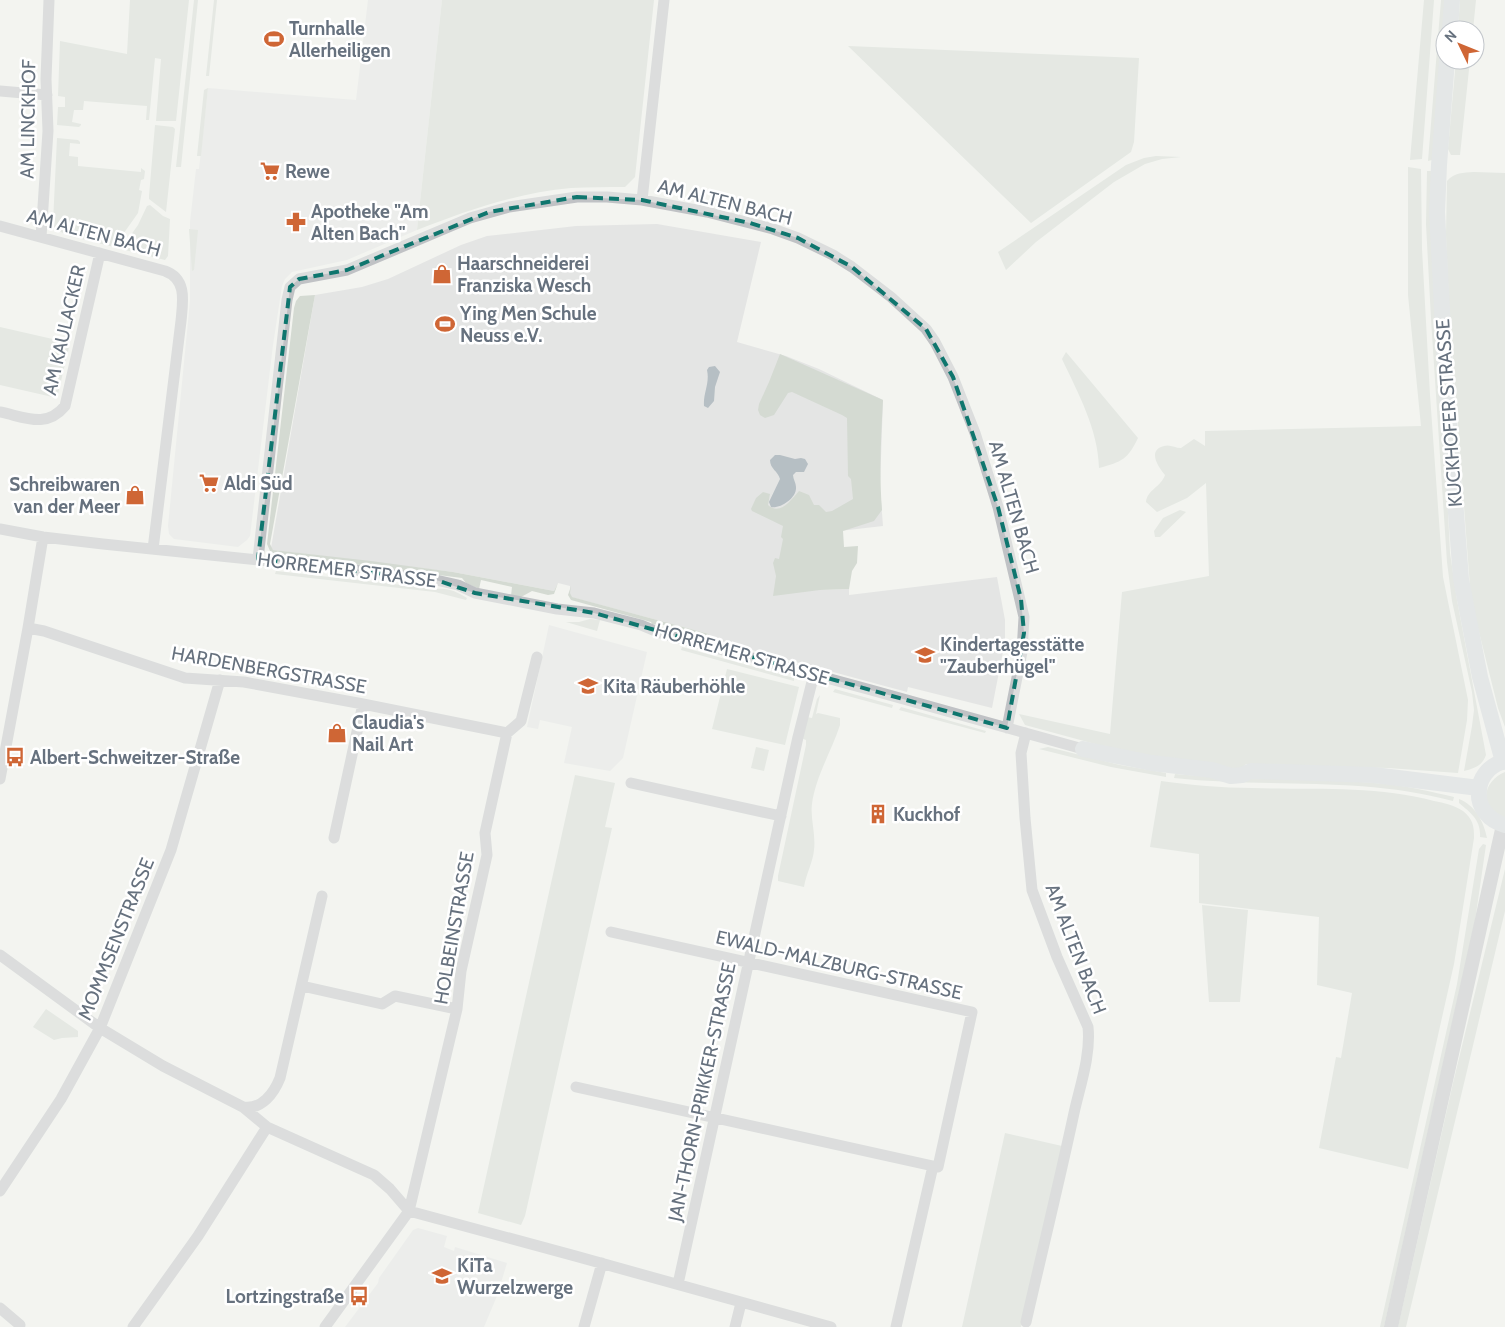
<svg xmlns="http://www.w3.org/2000/svg" width="1505" height="1327" font-family="Cabin,sans-serif">
  <style>
    .built { fill: #e4e5e4 }
    .green { fill: #d4dad2 }
    .water { fill: #b6bfc4 }
    .lines { fill: none; stroke-linecap: round; stroke-linejoin: round }
    .minor { stroke: #c0c2c5; stroke-width: 11 }
    .tertiary { stroke: #c0c2c5; stroke-width: 14 }
    .secondary { stroke: #d3d7db; stroke-width: 16 }
    .marked { fill: none; stroke: #0f766e; stroke-width: 4; stroke-dasharray: 10 6; stroke-linejoin: round }
    .labels { text-anchor: middle; dominant-baseline: central; stroke-width: 5; stroke-linejoin: round; paint-order: stroke }
    .poi-label { font-size: 19px; font-weight: bold; fill: #66717e; stroke: #fff; text-anchor: start }
    .street-label { font-size: 19px; fill: #66717e; stroke: #fff }
  </style>
  <rect width="100%" height="100%" fill="#f3f4f0"/>
  <path class="built" d="M368,0H442L417,230L347,260L292,272L285,279L282,286L273,345L250,536L247,540L238,547L174,539L169,534L168,526L190,301V222L196,169H199L208,88L356,100Z
    M657,224L761,242L737,342L786,356L819,369L883,400L880,487L883,526L813,534L820,590L849,589V595L997,577L1005,620V641L992,708L908,687L907,692L708,638L709,634L571,597L570,594V586L558,583L554,591L453,572L273,550L271,548L315,295L362,287L388,279L461,245L487,236L576,226Z
    M549,625L647,652L623,758L610,771L564,763L572,727L540,720L538,729L527,727Z
    M418,1228L447,1236L444,1247L454,1251L455,1247L507,1263L497,1296L484,1327H345L378,1283L379,1278L413,1230Z"/>
  <path class="green" d="M130,0H189L176,121H156L161,59L155,58L149,120H146L147,106L84,101L83,110H74L72,122L81,124V125L79,127L57,125L58,107H65V97L58,96L60,41L127,54Z
    M194,0H198L181,167H176Z
    M214,0H217L209,76H206Z
    M442,0H654L635,177L625,187C607,187 589,187 571,188C517,193 467,210 417,230Z
    M1424,0H1434L1422,159L1410,160Z
    M1441,0H1446L1433,155L1432,160L1428,161Z
    M1460,0H1476L1473,30H1458Z
    M848,46L1139,58L1134,142L1131,152L1031,223Z
    M1456,60H1470L1460,155H1451L1448,149Z
    M208,88L201,156H197L204,90Z
    M155,125L173,127L175,129L166,212L149,199V196Z
    M57,138L78,140L80,142V144L70,143L69,156L78,157V166L141,172V168L145,171L144,179L141,180L139,190L142,191L138,213L114,247L69,236L55,229L53,223Z
    M1156,156L1181,157L1162,159L1145,164L1114,182L1036,242L1006,270L998,252L1126,165L1144,158Z
    M1408,167L1421,169L1422,249L1430,395L1443,577L1468,700L1467,720L1458,773L1388,768L1246,764L1239,772L1121,751L1025,725L1019,714L1110,734L1122,592L1209,576L1206,483L1187,498L1157,512L1146,502C1147,490 1161,487 1165,475C1158,467 1147,450 1164,446C1170,444 1175,448 1181,448L1194,439L1205,446V431L1421,426L1408,295Z
    M1427,171H1431L1450,553L1457,600L1486,755C1482,766 1475,768 1464,771L1472,726L1474,710L1472,692L1452,601L1447,562L1431,319L1426,224Z
    M1474,172L1505,173V727L1498,708L1471,600L1449,305L1446,235L1447,181C1455,172 1463,173 1474,172Z
    M150,205L163,216L170,219L168,256L165,260L121,249L138,225L147,206Z
    M189,229L198,230L194,270L192,271Z
    M315,295L270,544L273,550L371,561L453,572L554,591L558,583L554,594L548,595L532,591L521,597L511,596L512,587L481,580L479,589L466,583L462,578L274,554L270,551L267,544L294,308L296,301L300,296Z
    M0,327L70,343L57,398L0,385Z
    M1066,352L1138,438C1128,459 1122,462 1099,468C1098,429 1078,393 1062,359Z
    M780,354L883,400C881,437 879,473 882,510L874,521L843,531L844,547L858,546L857,563L852,571L849,589L820,590L773,596L776,576L773,563L775,558L779,559L783,539L781,537L783,526L752,511L751,509L756,498L763,492L770,494L768,505C780,516 791,500 799,491L809,495L814,505H819L826,512L832,511L853,499L851,479L848,476L847,418L842,415L792,392L788,393L774,415L765,418L760,415L758,410L759,404L769,382Z
    M1180,510L1186,512L1160,537H1155L1154,531L1163,518Z
    M276,571L437,589C449,588 457,592 467,598L466,600L435,592L275,574Z
    M571,586L570,593L572,597L709,634L708,638L660,624L657,625L652,624L651,622L571,600L568,595Z
    M590,619L600,620L597,631L566,622H579Z
    M682,647L794,678V681L681,650Z
    M727,669L799,687L785,745L712,729Z
    M835,689L893,705L892,708L833,692Z
    M820,695L816,714L818,713L840,718V725C832,750 815,778 812,804C810,818 816,834 814,850C813,862 806,874 804,887L778,881V876L806,745V740L801,738L806,717L812,718L817,699Z
    M901,707L986,731L985,733L899,710Z
    M756,747L769,750L764,771L751,768Z
    M1048,747L1120,765L1166,773V777L1111,767L1039,749Z
    M1505,772V818C1502,816 1497,814 1494,811C1478,798 1489,778 1505,772Z
    M1175,774C1245,781 1316,777 1386,784C1409,786 1432,792 1454,797L1453,801C1362,776 1267,788 1174,778Z
    M575,775L615,783L605,827L612,828L525,1216L521,1225L478,1213Z
    M1161,781C1191,785 1221,788 1252,788C1311,790 1377,785 1434,801C1444,803 1454,805 1463,811C1473,819 1474,826 1474,838L1454,964L1408,1169L1319,1148L1336,1057L1341,1058L1352,993L1317,985L1319,917L1199,903V854L1150,847Z
    M1459,799C1475,805 1484,822 1487,838L1480,837C1481,820 1471,813 1459,803Z
    M1483,844L1486,845L1475,921L1384,1327H1380L1457,984L1479,849Z
    M1505,869V911L1406,1327H1398L1453,1083Z
    M1202,905L1248,910L1240,1002H1209Z
    M46,1009L78,1031V1037L62,1038L54,1040L33,1027Z
    M1005,1133L1062,1146L1021,1327H962Z"/>
  <path class="water" d="M715,366L720,372L715,387L714,401L708,408L704,406C703,393 710,383 707,370L709,367Z
    M775,455H780L795,459L801,458L805,459L808,464L804,472H796L793,475C793,479 796,483 796,487C797,498 780,509 771,507L769,502L780,479C778,471 770,469 770,460Z"/>
  <g class="lines">
    <path class="minor" d="M0,91L47,95
      M642,200L664,0
      M0,226L165,271C187,279 183,301 181,321L153,549
      M41,237L48,131L46,79L49,0
      M0,412C25,417 46,429 65,406L100,253
      M0,529L43,537L103,544L355,570L436,580L458,585L475,593L557,609L594,613L641,625L660,633L871,690L1083,749
      M258,559L287,300L290,287L299,279L347,270L470,218L509,207L577,197H607L642,200L707,212L773,229L798,238L833,255L852,267L891,297L926,329L935,342L953,377L975,433L998,507L1024,617L1022,652L1007,728
      M28,628L44,631L185,678L244,682L363,704L507,733
      M1026,733L1021,753L1025,818L1032,890L1057,957L1088,1027C1091,1055 1080,1086 1074,1113C1059,1183 1042,1252 1026,1322
      M0,779L28,628L43,537
      M631,783L781,816
      M334,838L363,704
      M611,932L972,1012L938,1167L933,1166L896,1327
      M0,955L100,1028L163,1066L243,1107L267,1127L374,1175L390,1189L409,1211
      M302,986L382,1004L395,996L457,1009
      M576,1087L933,1166
      M243,1107C262,1110 274,1093 280,1078L322,896
      M0,1191L61,1099L100,1028L171,850L220,680
      M409,1211C550,1249 690,1287 831,1327
      M678,1284L798,737L814,674
      M0,1308L20,1325
      M133,1327L198,1236L267,1127
      M325,1327L409,1211L457,1009L461,971L487,855L485,833L507,733L521,721L537,657
      M584,1327L602,1263
      M735,1327L741,1303"/>
    <path class="tertiary" d="M1391,1327L1503,825"/>
    <path class="secondary" d="M1450,30L1452,0
      M1447,60L1439,165L1437,212L1445,368L1461,579L1480,677L1503,762
      M1083,749L1152,763L1212,770L1231,776L1242,775L1251,771L1374,775L1479,788
      M1505,761C1470,770 1470,816 1505,825"/>
  </g>
  <path d="M0 0H1505V1327H0ZM577,197L642,200L750,223L798,238L852,267L926,329L953,377L998,507L1021,599L1024,633L1007,728L594,613L475,593L436,580L258,559L290,287L299,279L347,270L489,212Z" fill="#f3f4f0" fill-opacity=".55" fill-rule="evenodd"/>
  <path class="marked" d="M577,197L642,200L750,223L798,238L852,267L926,329L953,377L998,507L1021,599L1024,633L1007,728L594,613L475,593L436,580L258,559L290,287L299,279L347,270L489,212Z"/>
  <defs>
    <symbol id="stadium-bare" viewBox="-9 -9 18 18"><path d="M0-5a6.5 5 0 1 0 0 10a6.5 5 0 1 0 0-10ZM-3.5-1.8h7v3.6h-7Z" fill="#cf6635" stroke="#fff" stroke-width="2.5" paint-order="stroke"/></symbol>
    <symbol id="supermarket-bare" viewBox="-9 -9 18 18"><path d="M-6-5.5h2.5l.6 2H6L4.5 2H-2.5L-4.4-4H-6ZM-1.5 3.2a1.3 1.3 0 1 0 .1 0ZM3 3.2a1.3 1.3 0 1 0 .1 0Z" fill="#cf6635" stroke="#fff" stroke-width="2.5" paint-order="stroke"/></symbol>
    <symbol id="pharmacy-bare" viewBox="-9 -9 18 18"><path d="M-2-6h4v4h4v4h-4v4h-4v-4h-4v-4h4Z" fill="#cf6635" stroke="#fff" stroke-width="2.5" paint-order="stroke"/></symbol>
    <symbol id="shop-bare" viewBox="-9 -9 18 18"><path d="M-5-2.5h2.3a2.7 3.5 0 0 1 5.4 0H5L5.5 6h-11ZM-1.5-2.5h3a1.5 2.3 0 0 0-3 0Z" fill="#cf6635" stroke="#fff" stroke-width="2.5" paint-order="stroke"/></symbol>
    <symbol id="school-bare" viewBox="-9 -9 18 18"><path d="M0-5L7-2L0 1L-7-2ZM-4 1L0 2.5L4 1V4Q0 6-4 4Z" fill="#cf6635" stroke="#fff" stroke-width="2.5" paint-order="stroke"/></symbol>
    <symbol id="bus-bare" viewBox="-9 -9 18 18"><path d="M-5-6H5V4H4V6H2V4H-2V6H-4V4H-5ZM-3.5-4V0h7V-4ZM-3.5 1.2v1.5H-2V1.2ZM2 1.2v1.5H3.5V1.2Z" fill="#cf6635" stroke="#fff" stroke-width="2.5" paint-order="stroke"/></symbol>
    <symbol id="building-bare" viewBox="-9 -9 18 18"><path d="M-4-6H4V6H1V3H-1V6H-4ZM-2.5-4.3h1.7v1.8h-1.7ZM.8-4.3h1.7v1.8H.8ZM-2.5-1h1.7V.8h-1.7ZM.8-1h1.7V.8H.8Z" fill="#cf6635" stroke="#fff" stroke-width="2.5" paint-order="stroke"/></symbol>
  </defs>
  <g fill-rule="evenodd">
    <use href="#stadium-bare" x="260" y="25" width="28" height="28"/>
    <use href="#supermarket-bare" x="256" y="157" width="28" height="28"/>
    <use href="#pharmacy-bare" x="282" y="208" width="28" height="28"/>
    <use href="#shop-bare" x="428" y="260" width="28" height="28"/>
    <use href="#stadium-bare" x="431" y="310" width="28" height="28"/>
    <use href="#supermarket-bare" x="195" y="469" width="28" height="28"/>
    <use href="#shop-bare" x="121" y="481" width="28" height="28"/>
    <use href="#school-bare" x="911" y="641" width="28" height="28"/>
    <use href="#school-bare" x="574" y="672" width="28" height="28"/>
    <use href="#shop-bare" x="323" y="719" width="28" height="28"/>
    <use href="#bus-bare" x="1" y="743" width="28" height="28"/>
    <use href="#building-bare" x="864" y="800" width="28" height="28"/>
    <use href="#school-bare" x="428" y="1262" width="28" height="28"/>
    <use href="#bus-bare" x="345" y="1282" width="28" height="28"/>
  </g>
  <g class="labels">
    <g class="poi-label">
      <text x="289" y="28">Turnhalle<tspan x="289" dy="22">Allerheiligen</tspan></text>
      <text x="285" y="171">Rewe</text>
      <text x="311" y="211">Apotheke "Am<tspan x="311" dy="22">Alten Bach"</tspan></text>
      <text x="457" y="263">Haarschneiderei<tspan x="457" dy="22">Franziska Wesch</tspan></text>
      <text x="460" y="313">Ying Men Schule<tspan x="460" dy="22">Neuss e.V.</tspan></text>
      <text x="224" y="483">Aldi Süd</text>
      <text x="120" y="484" text-anchor="end">Schreibwaren<tspan x="120" dy="22">van der Meer</tspan></text>
      <text x="940" y="644">Kindertagesstätte<tspan x="940" dy="22">"Zauberhügel"</tspan></text>
      <text x="603" y="686">Kita Räuberhöhle</text>
      <text x="352" y="722">Claudia's<tspan x="352" dy="22">Nail Art</tspan></text>
      <text x="30" y="757">Albert-Schweitzer-Straße</text>
      <text x="893" y="814">Kuckhof</text>
      <text x="457" y="1265">KiTa<tspan x="457" dy="22">Wurzelzwerge</tspan></text>
      <text x="344" y="1296" text-anchor="end">Lortzingstraße</text>
    </g>
    <g class="street-label">
      <text transform="translate(28 119) rotate(-89)">AM LINCKHOF</text>
      <text transform="translate(725 202) rotate(14)">AM ALTEN BACH</text>
      <text transform="translate(94 233) rotate(15)">AM ALTEN BACH</text>
      <text transform="translate(64 330) rotate(-77)">AM KAULACKER</text>
      <text transform="translate(1449 413) rotate(-94)">KUCKHOFER STRASSE</text>
      <text transform="translate(1014 507) rotate(74)">AM ALTEN BACH</text>
      <text transform="translate(347 570) rotate(7)">HORREMER STRASSE</text>
      <text transform="translate(742 654) rotate(16)">HORREMER STRASSE</text>
      <text transform="translate(269 670) rotate(10)">HARDENBERGSTRASSE</text>
      <text transform="translate(454 928) rotate(-80)">HOLBEINSTRASSE</text>
      <text transform="translate(116 939) rotate(-68)">MOMMSENSTRASSE</text>
      <text transform="translate(1076 949) rotate(69)">AM ALTEN BACH</text>
      <text transform="translate(839 965) rotate(13)">EWALD-MALZBURG-STRASSE</text>
      <text transform="translate(702 1092) rotate(-78)">JAN-THORN-PRIKKER-STRASSE</text>
    </g>
  </g>
  <g transform="translate(1460 45) rotate(313)"><circle r="24" fill="#ffffff" stroke="#c2c6cb"/>
  <path d="M0-4L9 19L0 12L-9 19Z" fill="#cf6635"/>
  <text y="-8" font-size="14" font-weight="bold" text-anchor="middle" fill="#66717e">N</text>
  </g>
</svg>
